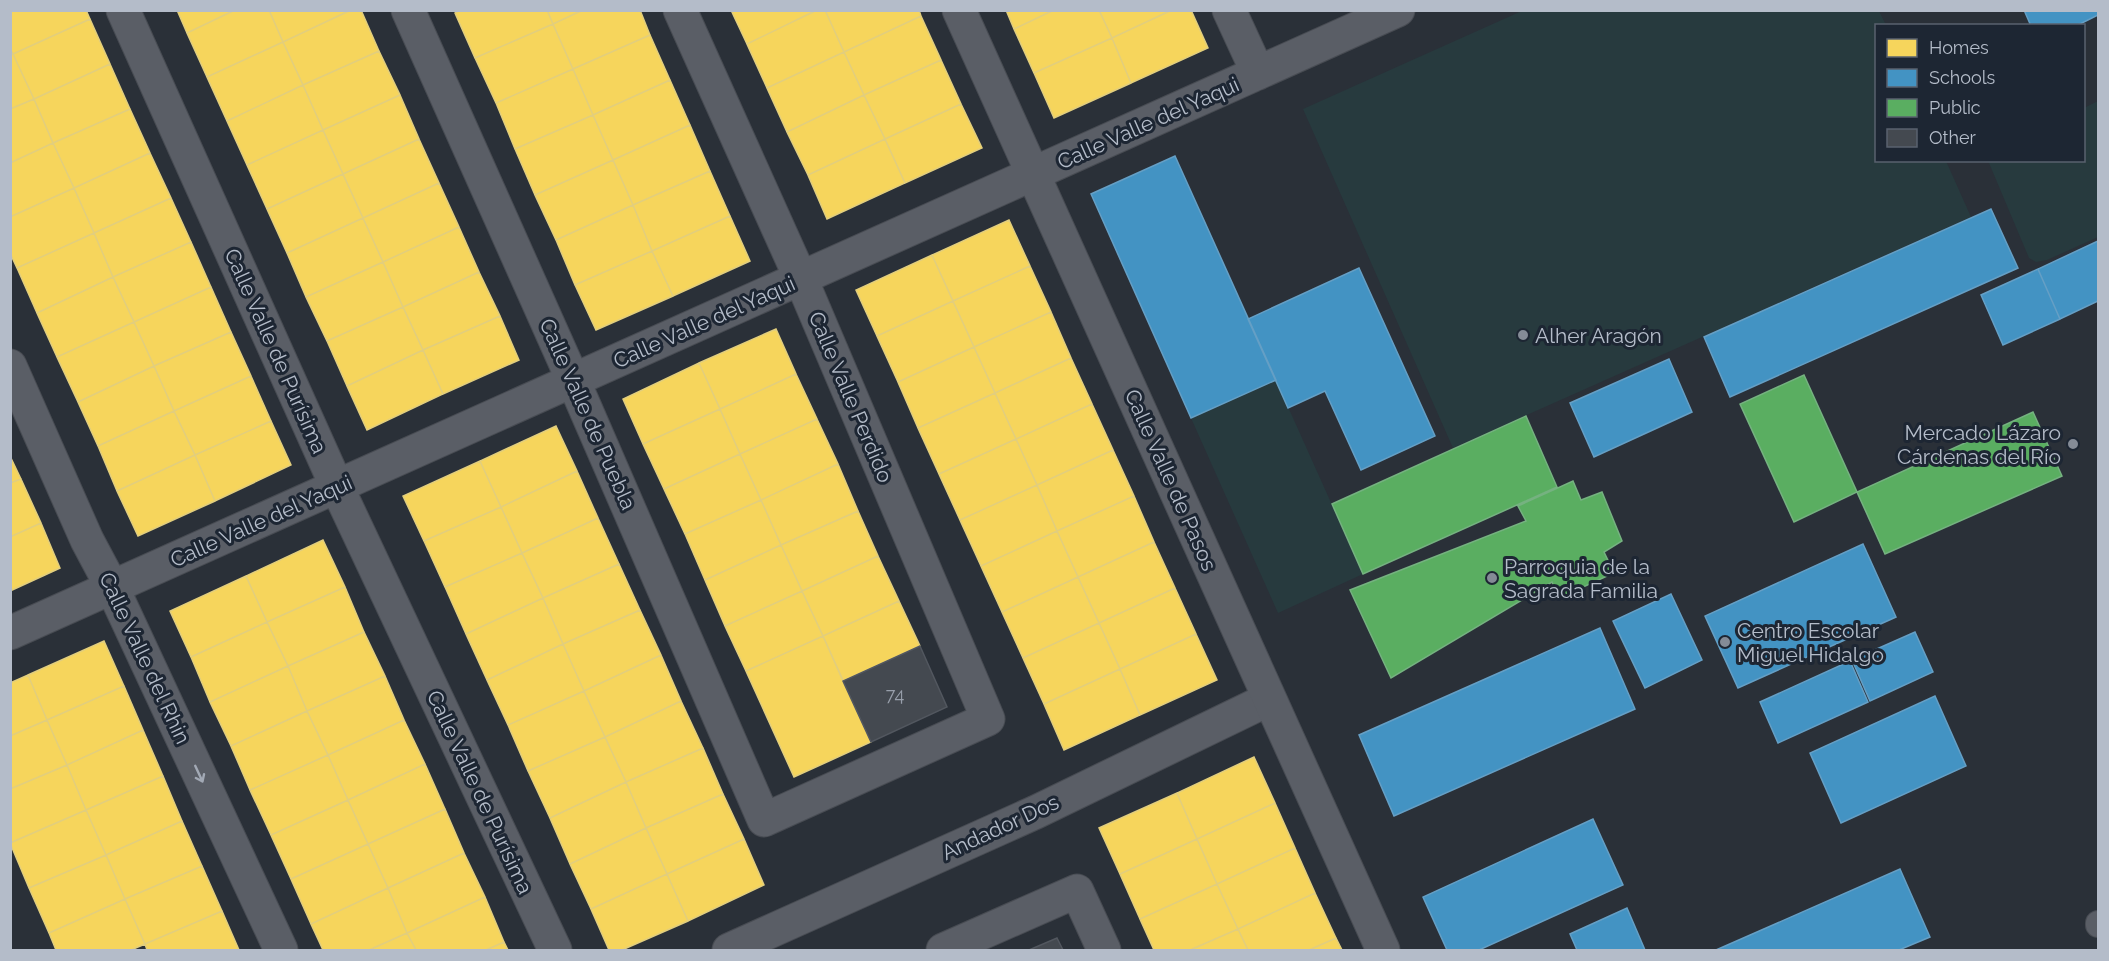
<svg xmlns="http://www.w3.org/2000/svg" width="2109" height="961" font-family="Raleway,sans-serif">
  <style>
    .green { fill: #273a3e }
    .homes { fill: #f6d55c; stroke: #e2ce7d; stroke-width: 1.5 }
    .schools { fill: #4393c3; stroke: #659fc5; stroke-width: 1.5 }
    .public { fill: #5aae61; stroke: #75b280; stroke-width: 1.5 }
    .building { fill: #444950; stroke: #52575f; stroke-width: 1.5 }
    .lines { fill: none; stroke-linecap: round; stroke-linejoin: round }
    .service-casing { stroke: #484c53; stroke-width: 26 }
    .pedestrian-casing { stroke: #484c53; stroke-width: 35 }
    .minor-casing { stroke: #484c53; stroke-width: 35 }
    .service { stroke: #5a5e66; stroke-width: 24 }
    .pedestrian { stroke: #5a5e66; stroke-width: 33 }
    .minor { stroke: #5a5e66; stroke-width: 33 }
    .oneway { stroke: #a2a9b5 }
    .poi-dot { fill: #848b96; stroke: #1d2633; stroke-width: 2 }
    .labels { text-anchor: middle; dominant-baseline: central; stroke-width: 6; stroke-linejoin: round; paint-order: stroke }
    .number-label { font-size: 18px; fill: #989fab }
    .street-label { font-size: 21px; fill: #b4bcc9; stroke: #1d2633 }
    .poi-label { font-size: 21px; fill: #b4bcc9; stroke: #1d2633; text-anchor: start }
  </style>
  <rect width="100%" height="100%" fill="#2a3038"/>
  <path class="green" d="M1524,10L1879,11L1886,25L1876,26V160L1946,161L1971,217L1453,448L1303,109Z
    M2098,101V237L2047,260L2036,262L2029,258L1989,163V161L2084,160V108Z
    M1276,380L1363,574L1278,613L1191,418Z"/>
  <path class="homes" d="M10,10H86L90,19L13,54L10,49Z
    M177,10H235L187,33Z
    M235,10H269L283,42L207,77L187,33Z
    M269,10H351L283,42Z
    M351,10H361L379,51L303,85L283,42Z
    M460,10H547L553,24L475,58L455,13Z
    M547,10H583L553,24Z
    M583,10H640L650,35L573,69L553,24Z
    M731,10H817L747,44Z
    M817,10H825L844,52L767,88L747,44Z
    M825,10H919L921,16L844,52Z
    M1006,10H1054L1014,29Z
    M1054,10H1099L1112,38L1034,73L1014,29Z
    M1099,10H1172L1112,38Z
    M1172,10H1191L1208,48L1131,83L1112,38Z
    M921,16L941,60L864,95L844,52Z
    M90,19L110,64L34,99L13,54Z
    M553,24L573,69L496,103L475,58Z
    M650,35L670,80L593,115L573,69Z
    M1112,38L1131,83L1054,118L1034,73Z
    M283,42L303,85L227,121L207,77Z
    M379,51L400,95L323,130L303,85Z
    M844,52L864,95L787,132L767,88Z
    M13,54L34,99L10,109V55Z
    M941,60L961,104L885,139L864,95Z
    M110,64L130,109L53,143L34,99Z
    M573,69L593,115L515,149L496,103Z
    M670,80L690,125L613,160L593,115Z
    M303,85L323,130L247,165L227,121Z
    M400,95L419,139L343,174L323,130Z
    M864,95L885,139L808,175L787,132Z
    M34,99L53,143L10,163V109Z
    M961,104L982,148L905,183L885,139Z
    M130,109L150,153L74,188L53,143Z
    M593,115L613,160L535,195L515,149Z
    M690,125L710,171L633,205L613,160Z
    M323,130L343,174L267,209L247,165Z
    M419,139L439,183L363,218L343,174Z
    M885,139L905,183L827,219L808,175Z
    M53,143L74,188L10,217V163Z
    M150,153L171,198L94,233L74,188Z
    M613,160L633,205L556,240L535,195Z
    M710,171L730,216L652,251L633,205Z
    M343,174L363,218L287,253L267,209Z
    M439,183L459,227L383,262L363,218Z
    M74,188L94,233L17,268L10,253V217Z
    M171,198L191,242L113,277L94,233Z
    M633,205L652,251L575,285L556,240Z
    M730,216L750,261L673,296L652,251Z
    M363,218L383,262L306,297L287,253Z
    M1009,220L1030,266L953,301L932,255Z
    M459,227L479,272L403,307L383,262Z
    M94,233L113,277L37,313L17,268Z
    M191,242L211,287L134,322L113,277Z
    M652,251L673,296L596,330L575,285Z
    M932,255L953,301L877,336L856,290Z
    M383,262L403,307L327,341L306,297Z
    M1030,266L1051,312L974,347L953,301Z
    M479,272L500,316L423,350L403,307Z
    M113,277L134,322L57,357L37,313Z
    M211,287L231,332L154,366L134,322Z
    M953,301L974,347L898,382L877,336Z
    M403,307L423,350L347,386L327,341Z
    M1051,312L1071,358L995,393L974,347Z
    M500,316L519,360L443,394L423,350Z
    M134,322L154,366L78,402L57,357Z
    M776,329L796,374L720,409L699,363Z
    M231,332L251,376L174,411L154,366Z
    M974,347L995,393L918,428L898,382Z
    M423,350L443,394L367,430L347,386Z
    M1071,358L1092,404L1016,439L995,393Z
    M699,363L720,409L643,444L623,399Z
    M154,366L174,411L98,446L78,402Z
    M796,374L817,419L740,454L720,409Z
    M251,376L271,421L195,455L174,411Z
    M995,393L1016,439L939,474L918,428Z
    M1092,404L1113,450L1037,485L1016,439Z
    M720,409L740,454L664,489L643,444Z
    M174,411L195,455L117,491L98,446Z
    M817,419L838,464L761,500L740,454Z
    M271,421L291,465L215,501L195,455Z
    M556,426L577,471L501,507L480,461Z
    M1016,439L1037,485L960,520L939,474Z
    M1113,450L1134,496L1057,531L1037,485Z
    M740,454L761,500L685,534L664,489Z
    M195,455L215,501L138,536L117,491Z
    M10,456L21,479L10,483Z
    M480,461L501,507L424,541L403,496Z
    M838,464L858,511L781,545L761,500Z
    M577,471L598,518L522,553L501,507Z
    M21,479L41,523L10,537V483Z
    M1037,485L1057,531L981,566L960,520Z
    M1134,496L1154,542L1078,577L1057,531Z
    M761,500L781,545L705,580L685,534Z
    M501,507L522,553L445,587L424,541Z
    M858,511L878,556L802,591L781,545Z
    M598,518L619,564L543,598L522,553Z
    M41,523L60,568L10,591V537Z
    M1057,531L1078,577L1002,612L981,566Z
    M323,540L345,587L267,622L246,576Z
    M1154,542L1175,588L1099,623L1078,577Z
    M781,545L802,591L725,626L705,580Z
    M522,553L543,598L466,634L445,587Z
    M878,556L899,601L823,636L802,591Z
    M619,564L640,610L563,644L543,598Z
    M246,576L267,622L191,657L170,611Z
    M1078,577L1099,623L1023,658L1002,612Z
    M345,587L364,632L288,666L267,622Z
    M1175,588L1196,634L1120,669L1099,623Z
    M802,591L823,636L746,671L725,626Z
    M543,598L563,644L487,680L466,634Z
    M899,601L920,646L843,681L823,636Z
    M640,610L661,655L584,691L563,644Z
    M267,622L288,666L210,702L191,657Z
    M1099,623L1120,669L1044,704L1023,658Z
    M364,632L385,676L307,711L288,666Z
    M1196,634L1217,680L1140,715L1120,669Z
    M823,636L871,742L794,777L746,671Z
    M104,641L124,686L47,720L28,675Z
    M563,644L584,691L508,725L487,680Z
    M661,655L681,701L605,737L584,691Z
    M288,666L307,711L231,746L210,702Z
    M1120,669L1140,715L1064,750L1044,704Z
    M28,675L47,720L10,736V683Z
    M385,676L404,720L328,755L307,711Z
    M124,686L143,730L67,765L47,720Z
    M584,691L605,737L528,771L508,725Z
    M681,701L703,748L626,782L605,737Z
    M307,711L328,755L250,790L231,746Z
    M47,720L67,765L10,789V736Z
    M404,720L425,764L348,800L328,755Z
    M143,730L163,776L86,810L67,765Z
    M605,737L626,782L550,818L528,771Z
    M703,748L723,794L646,828L626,782Z
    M328,755L348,800L271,835L250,790Z
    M1254,757L1275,803L1197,839L1177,793Z
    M425,764L445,809L368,844L348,800Z
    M67,765L86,810L10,843V789Z
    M163,776L182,821L106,855L86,810Z
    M626,782L646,828L570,864L550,818Z
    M1177,793L1197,839L1120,874L1099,828Z
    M723,794L744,839L667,874L646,828Z
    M348,800L368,844L291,879L271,835Z
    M1275,803L1295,848L1217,884L1197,839Z
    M445,809L464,853L388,888L368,844Z
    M86,810L106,855L29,888L10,843Z
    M182,821L202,866L125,899L106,855Z
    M646,828L667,874L591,909L570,864Z
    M744,839L764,885L688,921L667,874Z
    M1197,839L1217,884L1140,919L1120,874Z
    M368,844L388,888L311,924L291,879Z
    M1295,848L1315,893L1238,929L1217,884Z
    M464,853L485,897L407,933L388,888Z
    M106,855L125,899L49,933L29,888Z
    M202,866L222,911L145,944L125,899Z
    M667,874L688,921L622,950H609L591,909Z
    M1217,884L1238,929L1190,950H1154L1140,919Z
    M388,888L407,933L369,950H323L311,924Z
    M1315,893L1336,938L1309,950H1248L1238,929Z
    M485,897L504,942L486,950H416L407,933Z
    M125,899L145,944L131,950H56L49,933Z
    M222,911L239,950H147L145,944Z
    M1238,929L1248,950H1190Z
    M407,933L416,950H369Z
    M1336,938L1342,950H1309Z
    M504,942L508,950H486Z"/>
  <path class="schools" d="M2024,10H2098V15L2076,26H2031Z
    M1175,156L1276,380L1191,418L1091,194Z
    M1991,209L2018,268L1730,397L1704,337Z
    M2098,241V301L2060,319L2038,269Z
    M1359,268L1435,436L1361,470L1325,391L1288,408L1248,319Z
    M2038,269L2060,319L2003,345L1981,295Z
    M1669,359L1692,412L1594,457L1570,403Z
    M1863,544L1896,617L1738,688L1705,616Z
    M1671,594L1702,660L1645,688L1613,621Z
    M1600,628L1635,709L1394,816L1359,735Z
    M1915,632L1933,672L1870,701L1852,660Z
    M1850,661L1868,702L1778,743L1760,702Z
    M1935,696L1966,766L1841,823L1810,753Z
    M1593,819L1623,885L1479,950H1447L1423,897Z
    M1900,869L1930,937L1899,950H1716Z
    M1627,908L1645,950H1577L1570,934Z"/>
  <path class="public" d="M1804,375L1857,492L1794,522L1740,404Z
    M2033,412L2062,476L1885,554L1857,492Z
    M1526,416L1557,487L1363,574L1332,504Z
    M1573,481L1581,500L1602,492L1622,541L1604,552L1614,573L1559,598L1552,582L1391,678L1350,590L1526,521L1518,506Z"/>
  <path class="building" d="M920,646L947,707L871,742L843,681Z
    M1057,938L1063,950H1029Z"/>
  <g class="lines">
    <defs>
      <path id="service" d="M2098,923V925"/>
      <path id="pedestrian" d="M729,950L1036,812L1269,699"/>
      <path id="minor" d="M123,10L337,487L555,950
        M408,10L573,380L764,820L988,719L801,279L680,10
        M959,10L1383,950
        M1229,10L1258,73
        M10,366L87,540L112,587L281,950
        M10,633L1398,10
        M943,950L1077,891L1104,950"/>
    </defs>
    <use href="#service" class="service-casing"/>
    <use href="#pedestrian" class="pedestrian-casing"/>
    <use href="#minor" class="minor-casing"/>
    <use href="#service" class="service"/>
    <use href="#pedestrian" class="pedestrian"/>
    <use href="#minor" class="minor"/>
  </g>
  <defs><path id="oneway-shaft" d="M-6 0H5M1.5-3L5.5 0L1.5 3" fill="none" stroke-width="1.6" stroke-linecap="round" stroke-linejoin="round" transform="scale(1.5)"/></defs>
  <use class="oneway" href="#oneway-shaft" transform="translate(199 774) rotate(65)"/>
  <g class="poi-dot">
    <circle cx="1523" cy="335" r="6"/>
    <circle cx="2073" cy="444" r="6"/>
    <circle cx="1492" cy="578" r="6"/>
    <circle cx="1725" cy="642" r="6"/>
  </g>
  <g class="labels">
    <g class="number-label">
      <text x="895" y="694">74</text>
    </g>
    <g class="street-label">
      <text transform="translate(1148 123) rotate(-24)">Calle Valle del Yaqui</text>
      <text transform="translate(704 322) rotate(-24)">Calle Valle del Yaqui</text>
      <text transform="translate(276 351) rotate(66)">Calle Valle de Purísima</text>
      <text transform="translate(851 397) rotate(67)">Calle Valle Perdido</text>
      <text transform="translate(588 414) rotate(66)">Calle Valle de Puebla</text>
      <text transform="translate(1171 480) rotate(66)">Calle Valle de Pasos</text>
      <text transform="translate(261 521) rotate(-24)">Calle Valle del Yaqui</text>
      <text transform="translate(145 658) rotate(65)">Calle Valle del Rhin</text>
      <text transform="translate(480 792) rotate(65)">Calle Valle de Purísima</text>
      <text transform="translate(1000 827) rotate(-25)">Andador Dos</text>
    </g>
    <g class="poi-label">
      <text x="1535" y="335">Alher Aragón</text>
      <text x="2061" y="432" text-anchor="end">Mercado Lázaro<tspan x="2061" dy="24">Cárdenas del Río</tspan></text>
      <text x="1504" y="566">Parroquia de la<tspan x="1504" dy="24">Sagrada Familia</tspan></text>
      <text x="1737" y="630">Centro Escolar<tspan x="1737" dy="24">Miguel Hidalgo</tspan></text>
    </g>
  </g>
  <rect width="2109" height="961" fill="none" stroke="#b4bcc9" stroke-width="24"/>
  <rect x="1875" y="24" width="210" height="138" fill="#1d2633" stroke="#59626f" stroke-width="1.5"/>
  <rect x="1887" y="39" width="30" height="18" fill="#f6d55c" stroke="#59626f" stroke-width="1.5"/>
  <text x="1929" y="54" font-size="18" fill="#b4bcc9">Homes</text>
  <rect x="1887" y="69" width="30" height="18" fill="#4393c3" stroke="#59626f" stroke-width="1.5"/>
  <text x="1929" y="84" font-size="18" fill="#b4bcc9">Schools</text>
  <rect x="1887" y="99" width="30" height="18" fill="#5aae61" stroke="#59626f" stroke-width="1.5"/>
  <text x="1929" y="114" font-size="18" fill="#b4bcc9">Public</text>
  <rect x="1887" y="129" width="30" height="18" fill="#444950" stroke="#59626f" stroke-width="1.5"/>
  <text x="1929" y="144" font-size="18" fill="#b4bcc9">Other</text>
</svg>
